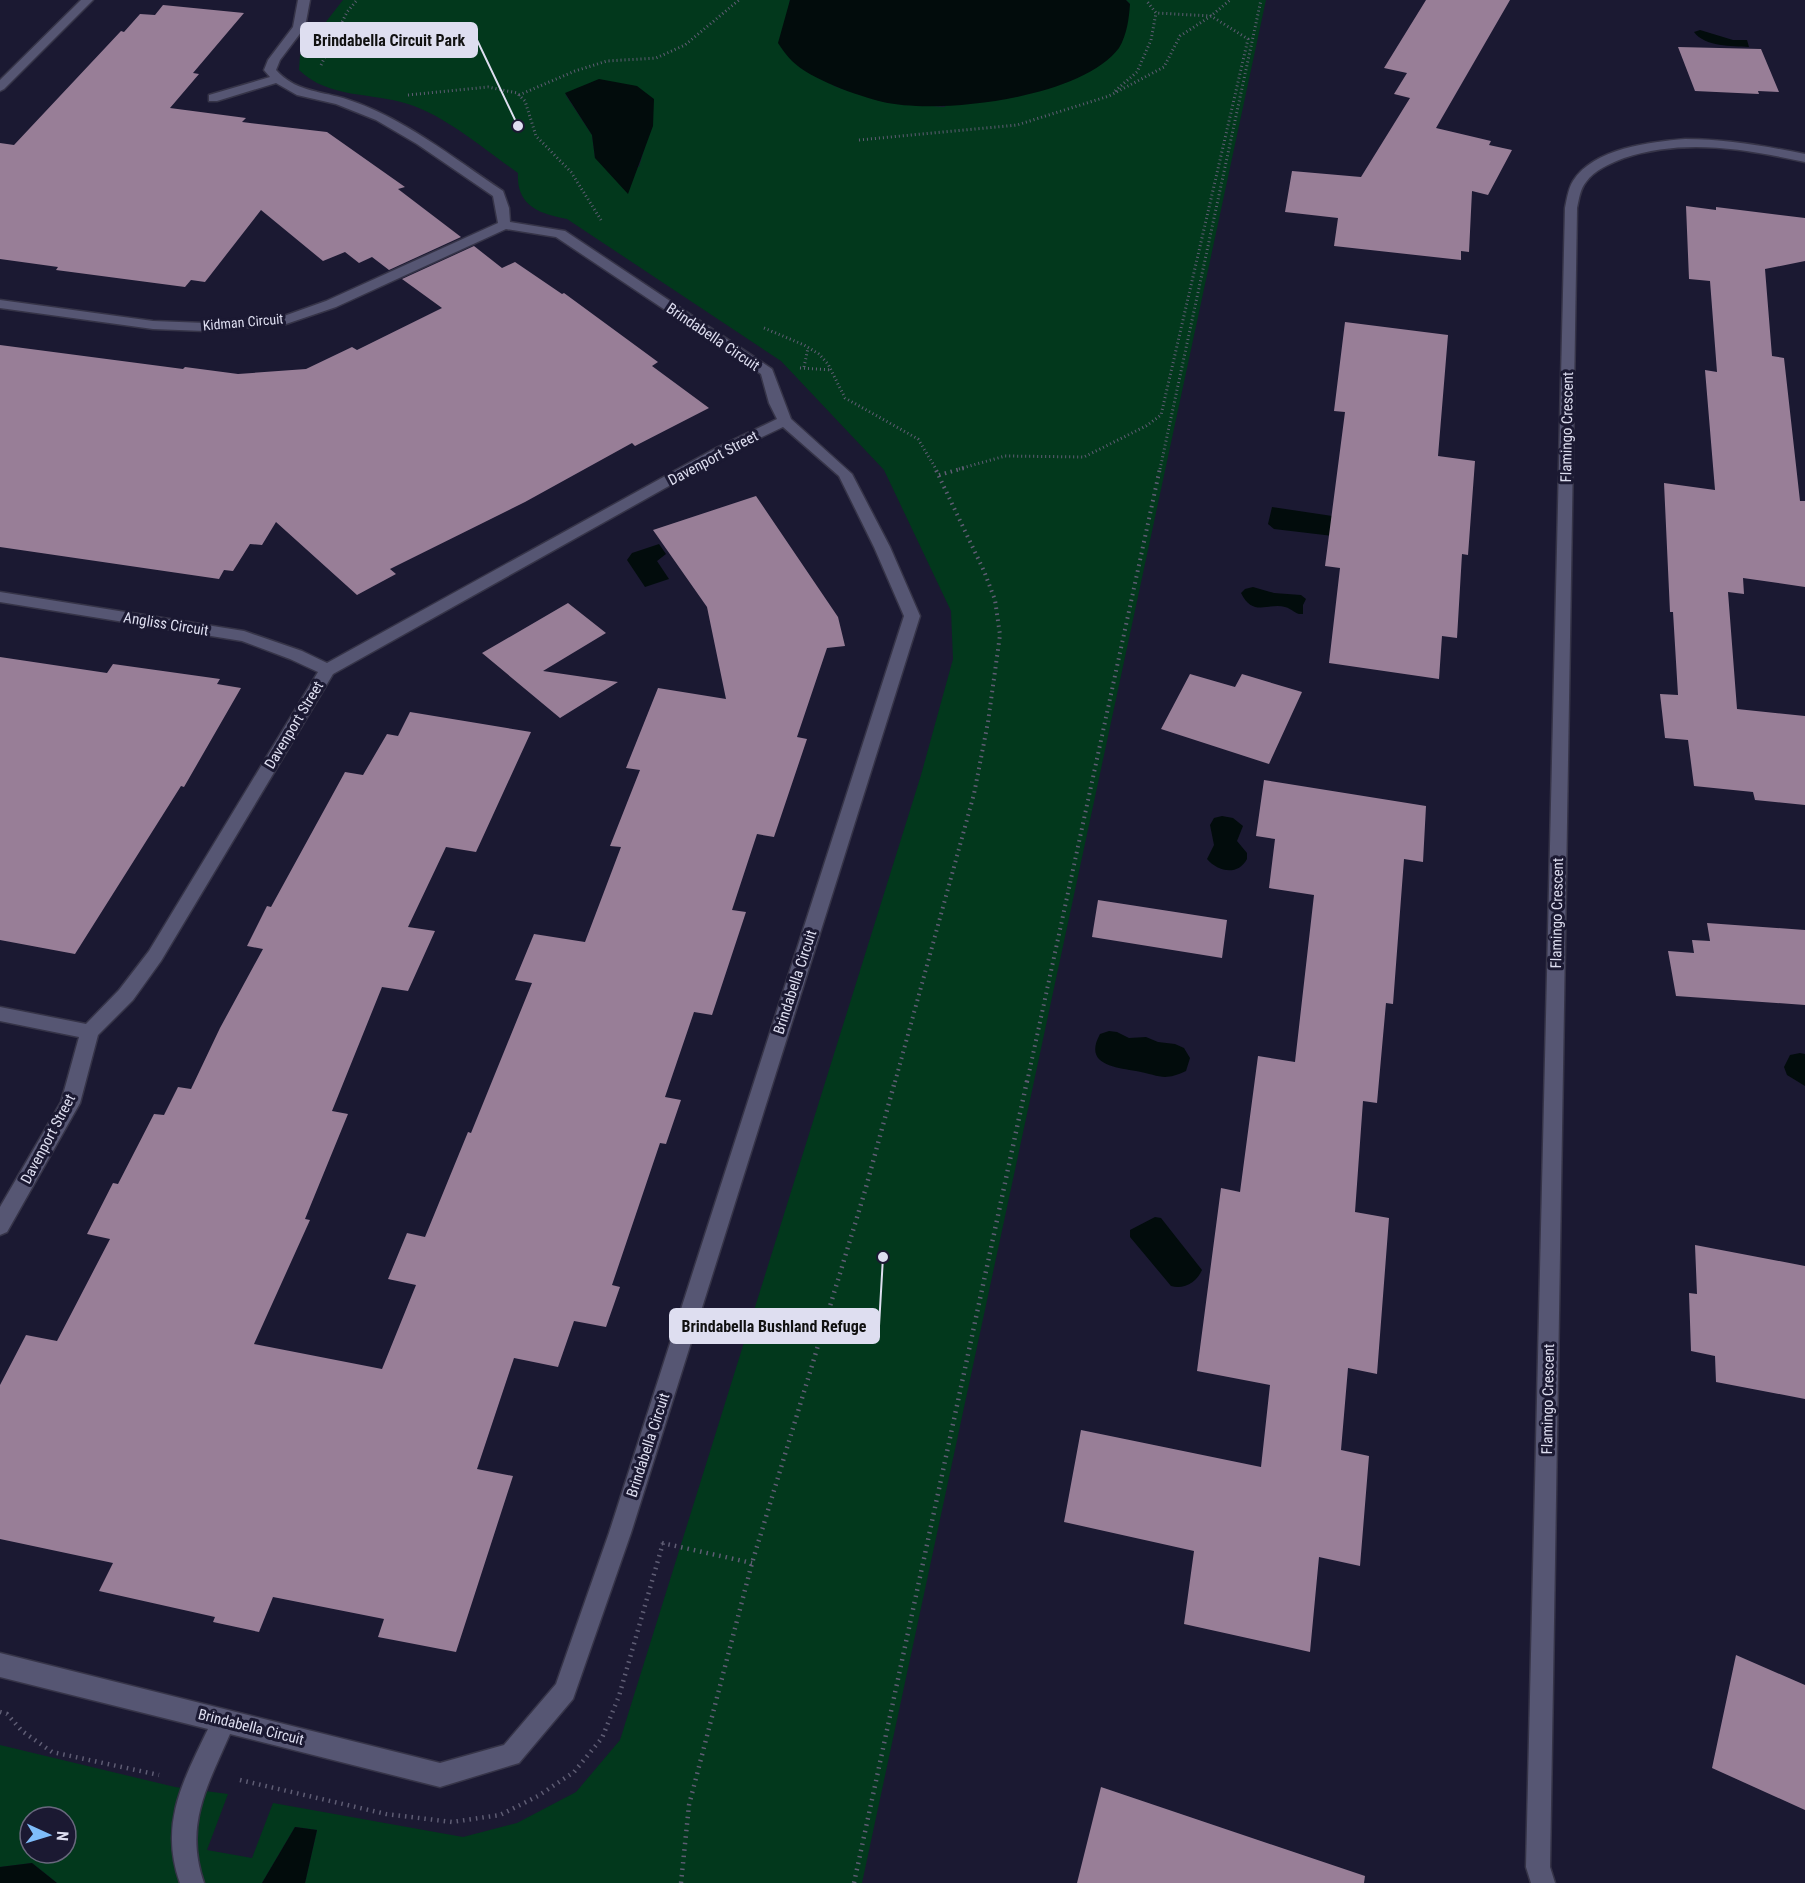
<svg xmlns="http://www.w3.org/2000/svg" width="1805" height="1883" font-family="'Roboto Condensed',sans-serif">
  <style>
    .green { fill: #02381c; fill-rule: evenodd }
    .water { fill: #020c0c }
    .building { fill: #987e97 }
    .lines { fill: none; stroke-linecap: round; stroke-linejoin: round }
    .minor-casing { stroke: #363448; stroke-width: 3 }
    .path-far2 { stroke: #5f5d74; stroke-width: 3; stroke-dasharray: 1 3; stroke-linecap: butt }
    .path-far1 { stroke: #5f5d74; stroke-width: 4; stroke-dasharray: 1.5 4.5; stroke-linecap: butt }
    .path { stroke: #5f5d74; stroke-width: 4.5; stroke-dasharray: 1.5 5; stroke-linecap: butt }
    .minor { fill: #565673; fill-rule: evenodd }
    .labels { text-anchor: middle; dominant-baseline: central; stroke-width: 6; stroke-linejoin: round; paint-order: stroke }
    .far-street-label { font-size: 14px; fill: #dedef0; stroke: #1b1932 }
    .street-label { font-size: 15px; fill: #dedef0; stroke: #1b1932 }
    .leader { fill: none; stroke: #dedef0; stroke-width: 2 }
    .callout-dot { fill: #dedef0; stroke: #1b1932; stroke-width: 2 }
    .callout { fill: #dedef0; stroke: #dedef0; stroke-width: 2 }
    .callout-label { font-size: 16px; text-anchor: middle; font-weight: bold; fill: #111 }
  </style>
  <rect width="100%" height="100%" fill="#1b1932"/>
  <path class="green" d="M343,0H790L788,11L834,86L884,102L944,107L1130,4L1126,0H1266L862,1883H305L317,1830L295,1827L262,1883H57L32,1863L0,1867V1745L175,1787L228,1794L207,1850L252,1858L273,1803L463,1837L517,1823L576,1792L620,1740L921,775L953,659L951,611L884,470L781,361L567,219C540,214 516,206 518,173C485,150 446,116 408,104C371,92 329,99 299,70L300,55ZM565,94L645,146L639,167L595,158L592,135ZM30,1817H66V1853H30Z"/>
  <path class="water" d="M790,0H1126L1130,4C1129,18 1127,35 1119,48C1082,98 940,115 883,102C858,96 810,79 792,61C787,56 782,49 778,43Z
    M1700,30L1733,40H1747L1749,47C1732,46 1705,47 1694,32Z
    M599,79L637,86L654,99L653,126L628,194L595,158L592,135L565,93Z
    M1272,507L1339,517L1333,536L1274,529L1268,524Z
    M659,544L666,554L657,561L669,579L645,587L627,560L632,553Z
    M1253,587L1274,593L1301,595L1306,599L1303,605V614C1295,615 1293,609 1285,607C1269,602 1253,618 1241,593L1245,589Z
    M1222,816L1233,818L1243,826L1237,841L1247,853V859C1238,876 1218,872 1207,859L1214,845L1210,825L1214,818Z
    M1109,1031L1117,1032L1129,1038L1146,1037L1158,1042L1175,1044L1184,1048L1190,1058L1186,1071C1163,1082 1159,1075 1136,1071C1115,1067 1083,1065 1100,1034Z
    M1800,1053L1805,1054V1086L1787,1075L1784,1067L1790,1055Z
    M1155,1217L1161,1218L1202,1270C1197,1282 1184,1290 1171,1286L1130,1237V1230Z
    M295,1827L317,1830L305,1883H262Z
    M32,1863L57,1883H0V1867Z"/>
  <path class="building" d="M1426,0H1510L1436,128L1491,141L1489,145L1512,150L1488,195L1472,191L1469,252L1461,251V260L1334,246L1338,218L1285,212L1292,171L1361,177L1410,98L1394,94L1407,73L1384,68Z
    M163,5L244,13L193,73L199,74L170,108L246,118L242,122L327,132L405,187L398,189L461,237L389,270L372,257L359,263L345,252L323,261L261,210L205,282L191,280L185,287L56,270L58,267L0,259V143L14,145L121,31L124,32L140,14L155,15Z
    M1678,47L1761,49L1779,92L1758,91L1759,94L1695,91Z
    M1686,206L1716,210V207L1805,218V261L1765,269L1772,356L1784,358L1800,501H1805V587L1743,578L1744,594L1728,592L1737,709L1805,716V805L1755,800L1753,792L1694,786L1688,740L1665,738L1660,694L1678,695L1673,612H1670L1664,483L1715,490L1705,370L1717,372L1710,281L1689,279Z
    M474,246L502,268L515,262L562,294L564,293L658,362L652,366L709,408L635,446L632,443L525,502L390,569L396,574L357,595L276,522L262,545L250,544L233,571L224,570L219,579L0,547V345L183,369L185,367L238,374L306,369L352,347L357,350L442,308L402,279Z
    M1345,322L1448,335L1438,456L1475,461L1468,555L1462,554L1457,638L1442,636L1439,679L1329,663L1340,568L1325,566L1345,412L1334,411Z
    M756,496L838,617L845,646L827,648L797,737L807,739L774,837L757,834L732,910L746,912L712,1015L694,1012L665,1097L681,1100L666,1144L660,1143L612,1285L620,1287L606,1327L574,1321L558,1367L514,1358L477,1469L513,1476L456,1652L378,1637L384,1619L273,1597L259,1632L213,1622L215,1617L99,1591L113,1563L0,1539V1385L26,1335L57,1341L110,1239L87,1234L113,1183L118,1184L154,1114L164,1115L178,1087L191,1089L220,1028L263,949L247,946L267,906L271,907L345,772L363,775L387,734L398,736L410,712L531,732L476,852L446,847L408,927L435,931L408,991L382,987L332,1111L348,1114L305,1219L310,1220L254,1344L382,1369L416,1285L388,1279L407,1233L425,1237L468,1132L471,1133L532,983L515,980L534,934L585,942L621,847L610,846L640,770L626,768L658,688L726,699L707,607L653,530Z
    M568,603L606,633L543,671L618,682L560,718L482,653Z
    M0,657L107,673L113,664L220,679L217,684L241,688L184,787L181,786L75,954L0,940Z
    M1190,674L1235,687L1242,674L1302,692L1269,764L1161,729Z
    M1264,780L1426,806L1423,862L1404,859L1393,1004L1386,1003L1377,1103L1363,1101L1355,1212L1389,1218L1377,1374L1348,1368L1341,1450L1369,1456L1360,1566L1319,1557L1310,1652L1184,1624L1194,1551L1064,1522L1081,1430L1261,1467L1270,1385L1197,1371L1221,1188L1240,1192L1258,1056L1295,1062L1314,895L1269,888L1275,839L1256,836Z
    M1098,900L1227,920L1222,958L1092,937Z
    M1707,923L1805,930V1005L1676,996L1668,951L1694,953L1692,940L1710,941Z
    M1695,1245L1805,1266V1399L1716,1382L1715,1356L1691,1351L1689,1293L1697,1294Z
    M1736,1655L1805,1685V1810L1712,1768Z
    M1101,1787L1365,1876L1364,1883H1077Z"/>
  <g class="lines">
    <defs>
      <path id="minor" d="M81,0H93L4,89L0,91V80Z
        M298,0H310L305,27L280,60L276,70C295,91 318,91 343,98C402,116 453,158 503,191L509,208L510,222L565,231L772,369L791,419L852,474L890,547L920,616L631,1533L573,1699L519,1763L440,1787L230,1734C207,1787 184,1825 204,1883H180C159,1824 183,1781 208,1729L0,1677V1653L440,1763L504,1745L556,1684L609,1533L904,616L874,547L839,476L783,427L726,454L333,674L161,961L133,1000L98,1035L80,1103L7,1232L0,1235V1207L61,1102L79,1037L0,1021V1007L86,1024L119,990L149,951L318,672L290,659L242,641L0,602V592L244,631L302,651L327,663L716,448L777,419L769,403L761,374L556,237L506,229L336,307L286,324L205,331L153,329L0,308V300L153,321L205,323L284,316L326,301L498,223L493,196L417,144L376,120L336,104L297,95L276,83L217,101H209V95L270,77L264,70L268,60L293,27Z
        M1685,139C1726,139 1765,146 1805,154V162C1744,149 1685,138 1624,158C1611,163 1594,170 1586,182C1580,189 1579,199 1577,208L1550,1867L1555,1883H1531L1526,1867L1565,208C1567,199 1568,189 1573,181C1594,148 1650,142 1685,139Z"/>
    </defs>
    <use href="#minor" class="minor-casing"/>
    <path class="path-far2" d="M321,65L347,12L357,0
      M1115,91L1137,72L1151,40L1156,13L1146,0
      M408,95L488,87L517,93L525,101L536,136L571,172L601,220
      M519,95L575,71L607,61L656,58L685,45L739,0
      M859,140L1017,125L1109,96L1164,67L1180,36L1211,16L1230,0
      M764,328L804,345L819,354L828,364L845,398L918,439L936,469
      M804,367L808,348
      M800,368L831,370
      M959,469L1005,456L1084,457L1146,426L1161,415L1248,39L1211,16L1156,13
      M1160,469L1261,0"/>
    <path class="path-far1" d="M939,475L964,468
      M895,1082L974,794L988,722L1000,635L995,600L984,571L935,468
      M1027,1082L1160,468"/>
    <path class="path" d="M662,1543L752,1563
      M0,1712L7,1714L22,1731L52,1752L159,1775
      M240,1780L386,1814L452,1822L500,1815L538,1796L574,1772L602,1738L619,1696L663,1543
      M681,1883L689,1805L752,1563L865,1191L895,1081
      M854,1883L1027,1081"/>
    <use href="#minor" class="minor"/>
  </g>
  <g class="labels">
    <g class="far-street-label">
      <text transform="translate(243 322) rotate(-5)">Kidman Circuit</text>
    </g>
    <g class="street-label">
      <text transform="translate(713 337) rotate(34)">Brindabella Circuit</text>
      <text transform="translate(1567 427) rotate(-89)">Flamingo Crescent</text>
      <text transform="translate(713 458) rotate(-28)">Davenport Street</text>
      <text transform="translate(166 624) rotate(9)">Angliss Circuit</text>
      <text transform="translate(294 725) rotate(-59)">Davenport Street</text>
      <text transform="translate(1557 913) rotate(-89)">Flamingo Crescent</text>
      <text transform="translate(795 982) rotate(-72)">Brindabella Circuit</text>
      <text transform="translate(48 1139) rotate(-62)">Davenport Street</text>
      <text transform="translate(1548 1399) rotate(-89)">Flamingo Crescent</text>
      <text transform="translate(648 1445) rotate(-72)">Brindabella Circuit</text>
      <text transform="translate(251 1727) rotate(14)">Brindabella Circuit</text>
    </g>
  </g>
  <path class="leader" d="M518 126L477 40M883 1257L879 1326"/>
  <g class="callout-dot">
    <circle cx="518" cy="126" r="6"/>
    <circle cx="883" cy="1257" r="6"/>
  </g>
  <g class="callout">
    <rect x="301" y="23" width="176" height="34" rx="6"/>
    <rect x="670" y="1309" width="209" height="34" rx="6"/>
  </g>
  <g class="callout-label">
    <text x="389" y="46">Brindabella Circuit Park</text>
    <text x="774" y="1332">Brindabella Bushland Refuge</text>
  </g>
  <g transform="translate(48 1835) rotate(94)"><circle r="28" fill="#1b1932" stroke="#69687e" stroke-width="1.5"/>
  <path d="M0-4.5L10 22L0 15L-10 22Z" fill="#7fbdfa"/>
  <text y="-9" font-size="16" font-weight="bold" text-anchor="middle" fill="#dedef0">N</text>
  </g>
</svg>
